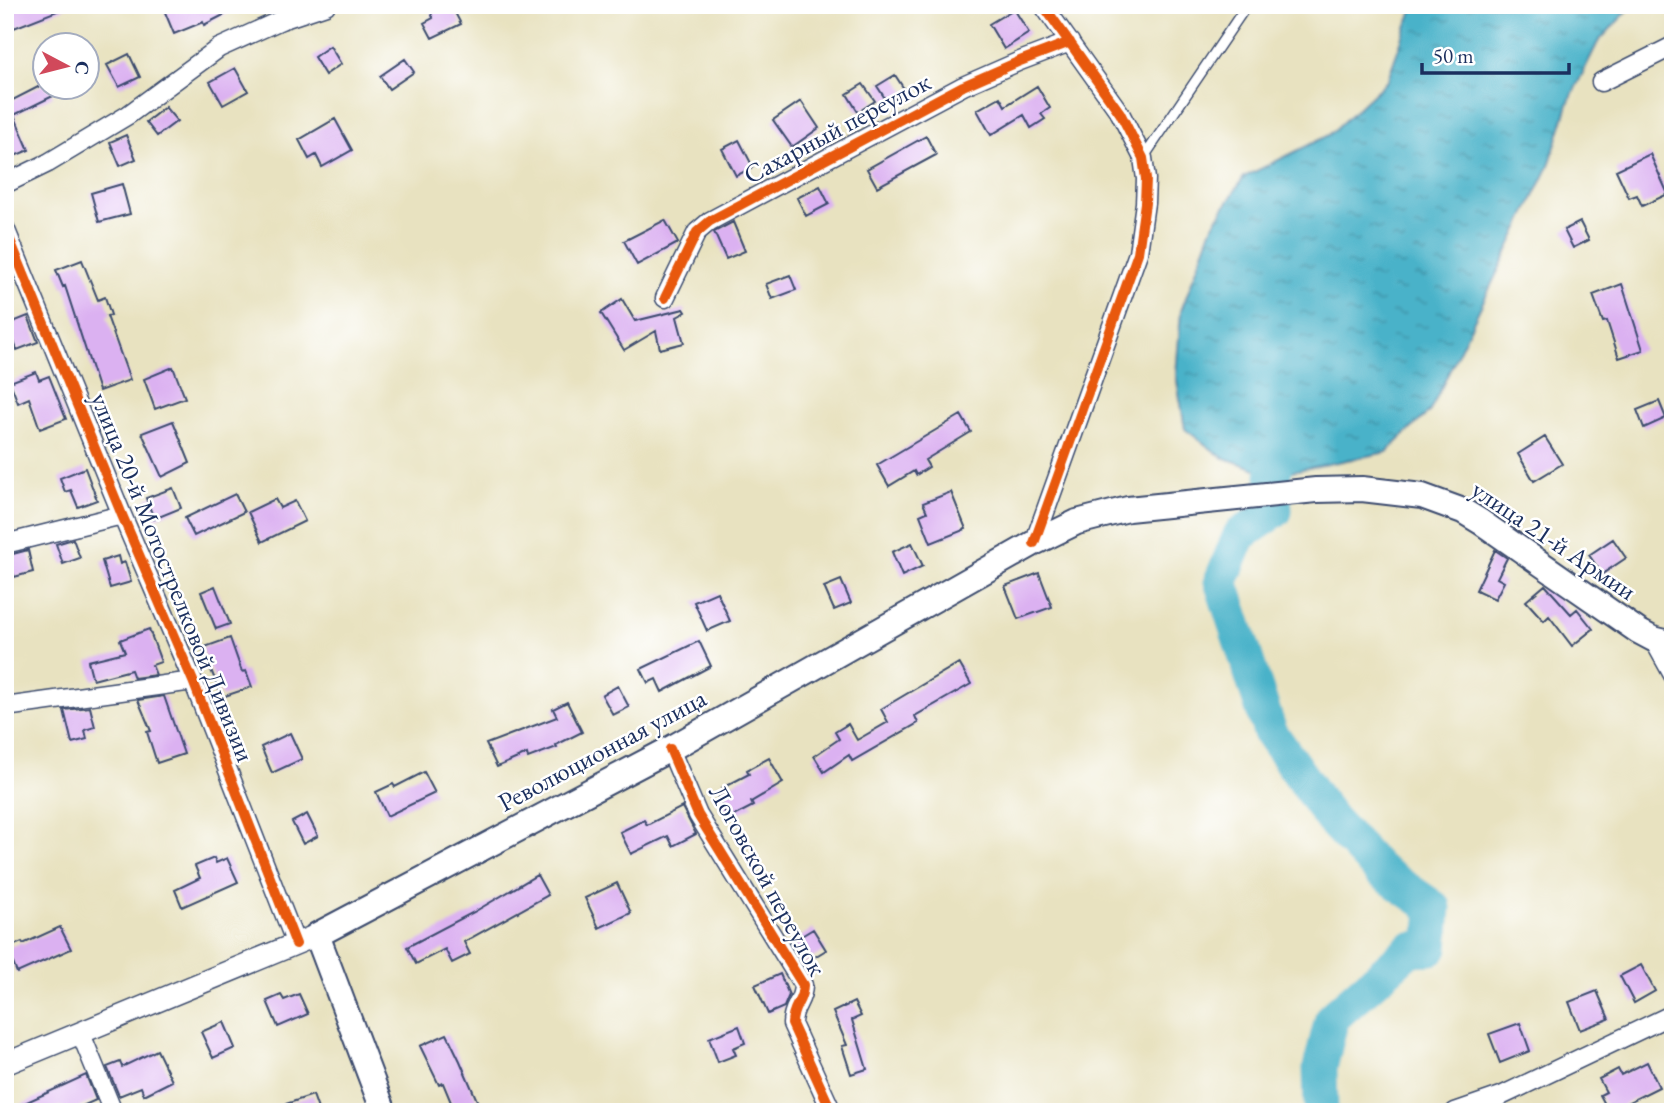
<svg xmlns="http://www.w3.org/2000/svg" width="1678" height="1117" font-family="'EB Garamond',serif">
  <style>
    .water { fill: url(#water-ripples); stroke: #327094; stroke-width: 2 }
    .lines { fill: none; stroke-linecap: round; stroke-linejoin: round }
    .river { stroke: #4ab2c9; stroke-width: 35 }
    .building { fill: #dbb1f1 }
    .service-casing { stroke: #3a4a6d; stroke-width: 12 }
    .minor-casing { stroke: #3a4a6d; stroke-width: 21 }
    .tertiary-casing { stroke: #3a4a6d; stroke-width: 24 }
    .secondary-casing { stroke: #3a4a6d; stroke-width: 28 }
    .service { stroke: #fff; stroke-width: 9 }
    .minor { stroke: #fff; stroke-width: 18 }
    .tertiary { stroke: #fff; stroke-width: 21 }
    .secondary { stroke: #fff; stroke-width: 24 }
    .cycleway-casing { stroke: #fff; stroke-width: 15 }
    .cycleway { stroke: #e8590c; stroke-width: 10 }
    .labels { text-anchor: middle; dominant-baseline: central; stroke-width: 5; stroke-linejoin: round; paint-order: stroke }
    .street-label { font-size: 26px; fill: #1b2f5e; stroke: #fff }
  </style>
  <defs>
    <pattern id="water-ripples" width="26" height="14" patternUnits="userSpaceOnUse" patternTransform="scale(1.75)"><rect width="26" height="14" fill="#4ab2c9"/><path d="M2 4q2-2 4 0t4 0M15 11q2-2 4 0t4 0" fill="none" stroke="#3d91a6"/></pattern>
  </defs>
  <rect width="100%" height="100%" fill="#fff"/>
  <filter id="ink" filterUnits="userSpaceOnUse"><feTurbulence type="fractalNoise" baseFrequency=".0143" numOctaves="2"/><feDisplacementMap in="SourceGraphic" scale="14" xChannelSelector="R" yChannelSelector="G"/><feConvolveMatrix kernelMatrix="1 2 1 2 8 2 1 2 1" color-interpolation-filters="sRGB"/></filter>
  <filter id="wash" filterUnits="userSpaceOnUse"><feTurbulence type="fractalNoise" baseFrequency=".00686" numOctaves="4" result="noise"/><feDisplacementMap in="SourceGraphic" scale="28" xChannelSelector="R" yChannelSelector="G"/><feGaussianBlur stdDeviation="1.57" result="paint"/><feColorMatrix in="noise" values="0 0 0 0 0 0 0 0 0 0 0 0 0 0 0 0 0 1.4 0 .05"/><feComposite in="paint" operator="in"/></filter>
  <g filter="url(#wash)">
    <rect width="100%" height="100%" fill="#e8e2c0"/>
    <path class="water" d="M1414,5H1633L1598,42L1569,101L1549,166L1430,411L1387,452L1273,475L1222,457L1185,429L1176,375L1181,311L1213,225L1244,177L1329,135L1387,81Z"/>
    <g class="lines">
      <path class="river" d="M1285,428L1286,435L1273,475L1275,511L1240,535L1221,581L1270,732L1331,819L1379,870L1434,908L1431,948L1410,949L1332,1018L1320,1068L1321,1112"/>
    </g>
    <g id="blocks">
      <path class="building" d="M5,5H69L70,6L14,28Z
        M162,5H243L204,25L203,22L174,34Z
        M439,5H451L461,24L432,38L424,23L433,18L430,10Z
        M1014,9L1029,33L1004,49L989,24Z
        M330,46L341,64L325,75L314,57Z
        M129,54L140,77L119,87L107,65Z
        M405,59L414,72L389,89L380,76Z
        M235,68L248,91L223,105L210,82Z
        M895,75L906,92L888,103L877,86Z
        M46,83V88H49L53,96L14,115L29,150L5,160V94L9,102Z
        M863,84L875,101L858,112L847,94Z
        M1037,86L1050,108L1041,114L1045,119L1031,128L1024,115L991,135L977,110L1000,97L1005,106Z
        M801,101L819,128L792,147L773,120Z
        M165,107L177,121L157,136L146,122Z
        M335,119L352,150L322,167L316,155L309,159L299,140Z
        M126,135L136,159L120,166L110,142Z
        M926,136L936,155L877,187L867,169Z
        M739,140L753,167L736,176L722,149Z
        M1650,154L1668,194L1642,206L1637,195L1629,198L1616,170Z
        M122,184L130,214L99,222L91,193Z
        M820,186L829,204L806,216L797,198Z
        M665,220L678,243L637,265L624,241Z
        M733,222L745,251L726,259L714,232Z
        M1580,222L1589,240L1573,248L1564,230Z
        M82,260L98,300L105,297L111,315L107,316L130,380L99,391L65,286L63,287L56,270Z
        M790,275L796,290L772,299L766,284Z
        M1622,284L1643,350L1619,358L1607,321L1603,322L1593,295Z
        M622,299L635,321L684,309L686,312L677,317L684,343L660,349L656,331L624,350L601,313Z
        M28,316L38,342L17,350L8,324Z
        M173,367L185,398L155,409L144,379Z
        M36,372L39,380L49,376L66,419L40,429L29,398L18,403L10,382Z
        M1659,401L1666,418L1644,428L1637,410Z
        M961,415L971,432L925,460L929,467L916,475L914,471L889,486L877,465Z
        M173,421L190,463L162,477L142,433Z
        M1545,437L1562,464L1534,481L1518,454Z
        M85,468L97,500L78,507L71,490L65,492L60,478Z
        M173,488L181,508L154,519L146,498Z
        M951,492L966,529L931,543L920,515L927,512L923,503Z
        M235,494L244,512L194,536L185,518Z
        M275,499L280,508L295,501L305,521L262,542L248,512Z
        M73,539L80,558L63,564L56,544Z
        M1613,539L1626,558L1602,574L1589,555Z
        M912,543L923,566L902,576L892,552Z
        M28,550L33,572L14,577L9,555Z
        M1495,550L1507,558L1497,578L1504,582L1495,599L1476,590Z
        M118,556L120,564L125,562L131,582L110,588L102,561Z
        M1039,573L1052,607L1018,619L1005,586Z
        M841,580L851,603L834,610L824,587Z
        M1545,585L1571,614L1577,609L1593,629L1572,646L1549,616L1544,621L1526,601Z
        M215,586L230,624L216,629L201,592Z
        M717,592L730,621L707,631L694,602Z
        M149,629L161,662L152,665L156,675L134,678L131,670L93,680L88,661L125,652L120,640Z
        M230,638L242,672L246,671L252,687L222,697L202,648Z
        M699,641L711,666L662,692L656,679L648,683L641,669Z
        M959,663L971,684L915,716L918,723L852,761L849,755L824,772L814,756L839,739L835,732L848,724L857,740L888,722L881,709Z
        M618,686L629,707L613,715L602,695Z
        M164,696L184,754L157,763L147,732L151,731L138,700Z
        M567,702L582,732L556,745L557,747L528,758L527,754L497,767L486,744L557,717L553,709Z
        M90,707L95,727L85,730L87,739L72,743L64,710Z
        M290,733L302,759L272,773L261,747Z
        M769,758L783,783L751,802L753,806L728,819L717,796L724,792L722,788L749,774L747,770Z
        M424,772L435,793L387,816L376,792L393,784L395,787Z
        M682,807L696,834L673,846L668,836L631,854L620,832L644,820L647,825Z
        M307,814L318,836L303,844L292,822Z
        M214,858L216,863L227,858L238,882L182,907L175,890L200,878L195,866Z
        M537,875L548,895L464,942L470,954L452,963L445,949L416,964L407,947L474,912Z
        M617,883L631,913L599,928L585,898Z
        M60,927L71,949L17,973L7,948L22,942L23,944Z
        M813,929L826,950L803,964L790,943Z
        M1641,965L1655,991L1634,1003L1620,976Z
        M780,974L789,995L784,1007L768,1014L755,985Z
        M1597,991L1609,1019L1580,1030L1569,1002Z
        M299,994L308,1014L278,1027L267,1001L281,995L284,1000Z
        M854,1002L861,1016L852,1020L867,1069L851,1074L842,1046L847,1045L833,1012Z
        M224,1022L235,1048L213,1058L201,1032Z
        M1520,1023L1530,1051L1500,1063L1489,1034Z
        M739,1026L745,1043L733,1048L736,1055L718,1062L709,1038Z
        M447,1034L460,1061L482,1112H455L443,1083L439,1085L420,1046Z
        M157,1050L172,1081L144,1095L141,1087L119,1096L107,1067L120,1062L122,1067Z
        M1647,1062L1659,1087L1609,1112L1600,1095L1606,1092L1599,1079L1618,1069L1621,1075Z
        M86,1075L96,1100L69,1112H63L61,1106L47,1112H5Z
        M313,1095L319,1112H272L271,1109Z"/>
    </g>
  </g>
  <g filter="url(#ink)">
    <use href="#blocks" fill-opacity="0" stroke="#3a4a6d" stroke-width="2"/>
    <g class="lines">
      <defs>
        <path id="service" d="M1144,157L1247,5"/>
        <path id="minor" d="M1601,82L1673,46
          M5,184L48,163L128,115L219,48L281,20L326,5
          M5,228L122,515L193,681L296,944
          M665,298L697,232L710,221L963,86L1020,61L1070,42
          M1034,543L1138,253L1145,203L1146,179L1143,158L1120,113L1043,5
          M5,544L122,515
          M1653,639L1673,675
          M5,707L193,681
          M670,749L698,815L803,985C803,1003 792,1005 792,1024L832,1112
          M81,1034L113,1112
          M1455,1112L1501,1096L1673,1014"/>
        <path id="tertiary" d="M5,1064L317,935"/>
        <path id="secondary" d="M384,1112L317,935L670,749L1034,543L1077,522L1128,509L1316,490L1362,489L1422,496L1463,511L1481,522L1638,631L1653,639L1673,644"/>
      </defs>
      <use href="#service" class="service-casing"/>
      <use href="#minor" class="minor-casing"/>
      <use href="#tertiary" class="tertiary-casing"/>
      <use href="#secondary" class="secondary-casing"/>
      <use href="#service" class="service"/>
      <use href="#minor" class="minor"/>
      <use href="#tertiary" class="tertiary"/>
      <use href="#secondary" class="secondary"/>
      <defs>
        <path id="cycleway" d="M5,228L122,515L193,681L296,944
          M665,298L697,232L710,221L963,86L1020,61L1070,42
          M1034,543L1138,253L1145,203L1146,179L1143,158L1120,113L1043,5
          M670,749L698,815L803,985C803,1003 792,1005 792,1024L832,1112"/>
      </defs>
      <use href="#cycleway" class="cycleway-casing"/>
      <use href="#cycleway" class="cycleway"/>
    </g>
  </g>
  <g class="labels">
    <g class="street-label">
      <text transform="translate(837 128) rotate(-28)">Сахарный переулок</text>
      <text transform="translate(1554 540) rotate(34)">улица 21-й Армии</text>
      <text transform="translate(173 577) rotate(68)">улица 20-й Мотострелковой Дивизии</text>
      <text transform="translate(602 750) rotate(-28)">Революционная улица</text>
      <text transform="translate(768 880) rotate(61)">Логовской переулок</text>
    </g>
  </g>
  <rect width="1678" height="1117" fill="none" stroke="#fff" stroke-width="28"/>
  <g transform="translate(66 66) rotate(97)"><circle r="33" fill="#ffffff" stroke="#a4acbf" stroke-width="2"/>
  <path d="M0-5L12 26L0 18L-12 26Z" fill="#d1495b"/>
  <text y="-10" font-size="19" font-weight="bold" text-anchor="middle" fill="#1b2f5e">С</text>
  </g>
  <path d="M1422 63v10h147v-10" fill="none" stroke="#1b2f5e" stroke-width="3.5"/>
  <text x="1433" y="63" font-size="21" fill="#1b2f5e" stroke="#ffffff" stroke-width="5" paint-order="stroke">50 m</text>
</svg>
